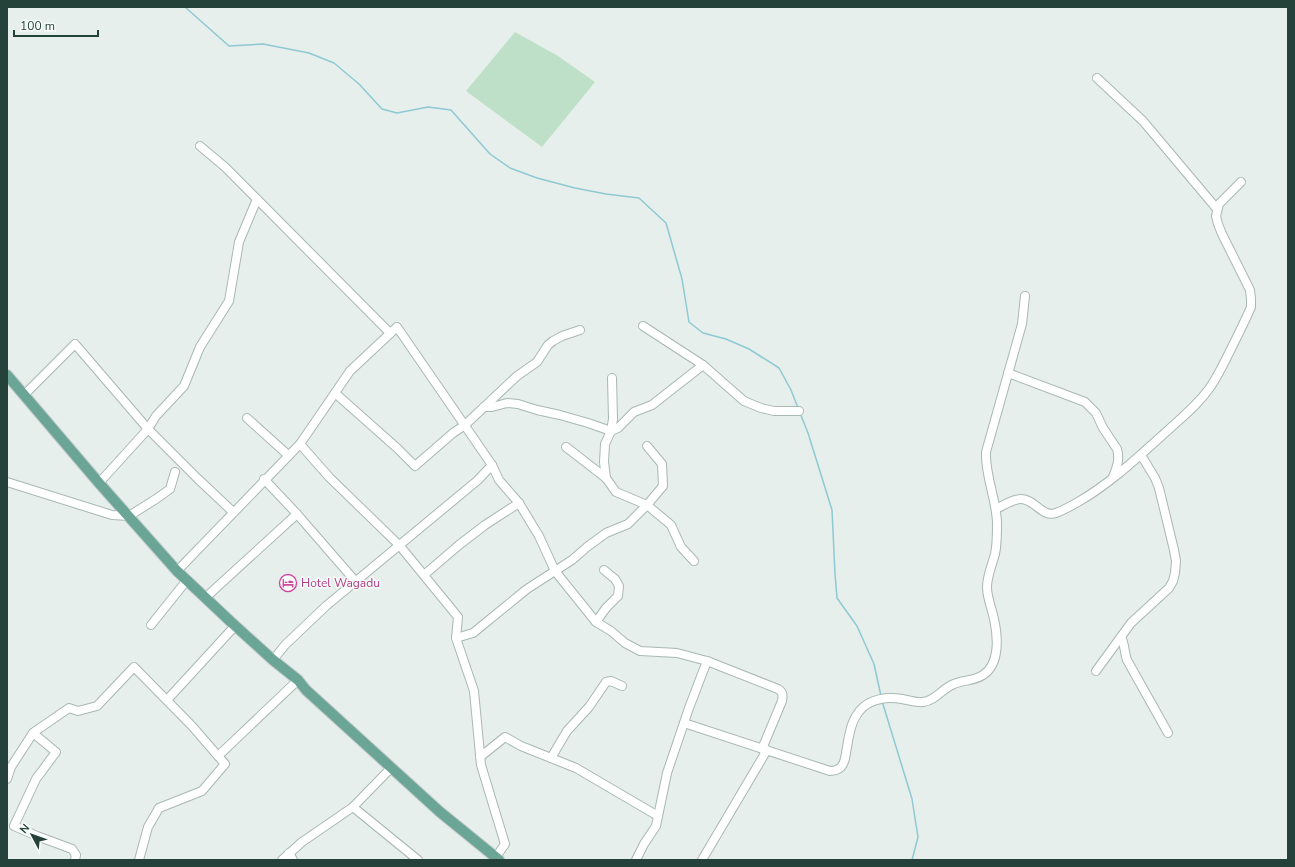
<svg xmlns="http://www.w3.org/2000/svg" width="1295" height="867" font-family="'Nunito Sans',sans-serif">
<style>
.green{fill:#bfe0c8}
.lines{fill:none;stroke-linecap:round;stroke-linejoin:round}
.stream{stroke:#8ec9d4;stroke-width:1.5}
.minor-casing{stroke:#a8b8b2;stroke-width:10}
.major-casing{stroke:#c2cac8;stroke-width:12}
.minor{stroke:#fff;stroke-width:8}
.major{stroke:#6aa596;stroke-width:10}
.labels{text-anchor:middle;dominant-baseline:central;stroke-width:3;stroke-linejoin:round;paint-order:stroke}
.hotel-label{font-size:12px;fill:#b23c85;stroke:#f7fbf9;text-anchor:start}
</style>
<rect width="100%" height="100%" fill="#e6efeb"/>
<path class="green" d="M515,32L558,56L595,82L542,147L466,91Z"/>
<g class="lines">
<g class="stream">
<path d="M185,7L229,46L263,44L309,53L334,63L359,84L382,109L397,113L428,107L451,110L490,154L510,168L537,178L575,188L606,194L639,198L666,223L682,279L689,322L703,333L726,339L749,349L779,368L791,390L798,408"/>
<path d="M800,413L808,433L832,510L835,574L837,598L857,626L874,664L881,696"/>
<path d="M882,701L912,799L918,837L912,860"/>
</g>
<g class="minor-casing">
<g id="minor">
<path d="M1097,78L1143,121L1217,209"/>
<path d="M200,146L225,167L390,333"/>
<path d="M643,326L703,365L744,401L761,408L774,411H799"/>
<path d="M1008,373L1085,402L1096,413L1103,428L1117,449C1120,460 1117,467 1113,477"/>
<path d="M335,393L397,448L415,466L453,433L465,425L517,376L537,362L548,345L553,341L562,336L580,330"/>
<path d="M24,395L75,344L148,429L197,478L233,512"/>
<path d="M484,407H492L507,403L518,404L537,410L560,415L588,423L611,431L618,428L634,412L652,405L703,365"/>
<path d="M247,418L288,455"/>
<path d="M300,444L329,477L400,546L458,617L456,638L474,691L481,765L505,844L494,860"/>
<path d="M566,447L606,478L616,492L647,505L671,525L681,547L694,561"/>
<path d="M606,478L604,462L605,444L611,431L613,419L612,378"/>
<path d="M264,479L297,514L356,582"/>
<path d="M7,482L112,515L129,516L156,499L170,489L175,472"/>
<path d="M99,483L148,429L156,416L184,386L200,347L229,301L239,242L257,199"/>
<path d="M996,509C1003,506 1012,499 1021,499C1035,499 1042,518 1056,513C1064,510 1071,506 1078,502C1111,483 1138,457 1166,432C1182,417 1199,404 1211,386C1219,374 1225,361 1231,349C1238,335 1245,321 1251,307V299L1250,290L1222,234L1218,224L1216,216L1219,204L1241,182"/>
<path d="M177,571L300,444L350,371L397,327L492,465L499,480L519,503L539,536L555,571L596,622L611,631L625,643L640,651L677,653L707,661L778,689C783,692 783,695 782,701L762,749"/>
<path d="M424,575L459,545L485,525L519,503"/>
<path d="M205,598L297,514"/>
<path d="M596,622L606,608L618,596L619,586L615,579L604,570"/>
<path d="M151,625L187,580"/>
<path d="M1121,637C1125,644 1124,652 1127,660L1168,733"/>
<path d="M456,638L473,633L527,589L572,560L587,547L606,533L628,524L647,505L663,486L662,464L647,446"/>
<path d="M273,660L285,645L326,606L478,480L492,465"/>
<path d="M1096,671L1131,623L1169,588L1173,581L1175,573L1176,561L1174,550L1159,488L1155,478L1141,455"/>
<path d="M167,700L235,626"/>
<path d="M684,723L830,771C834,771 838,770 841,767C845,763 845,758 846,753C849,735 851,713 869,703C879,698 891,697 902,699C908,700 916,703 923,702C937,700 941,689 954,684C963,680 974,681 983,675C1000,664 998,637 994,619C992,609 987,598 987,587C987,576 992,565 995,554C997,545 997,534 997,524C997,500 985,477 986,452L1022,324L1025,296"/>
<path d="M33,733L56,752L36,779L14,826L37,836L72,849L76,855L75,860"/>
<path d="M218,756L298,680"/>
<path d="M480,757L505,737L521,746L576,768L658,816"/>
<path d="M551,758L567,731L589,707L606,682L611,681L622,686"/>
<path d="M7,779L11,767L33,733L37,730L69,708L78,711L97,706L134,667L192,726L225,764L202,791L159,808L148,827L139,860"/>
<path d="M353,807L418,860"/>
<path d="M289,853L293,860"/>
<path d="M282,860L302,842L353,807L391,768"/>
<path d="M636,860L644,844L656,826L667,773L689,708L707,661"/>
<path d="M702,860L767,750"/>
</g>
</g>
<g class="major-casing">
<path id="major" d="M7,375L99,483L177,571L231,622L273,660L298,680L306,690L440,812L499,860"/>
</g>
<use href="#minor" class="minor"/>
<use href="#major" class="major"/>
</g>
<defs>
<g id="hotel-ring" transform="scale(0.9)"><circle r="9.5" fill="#f7fbf9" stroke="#d1479c" stroke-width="1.5"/><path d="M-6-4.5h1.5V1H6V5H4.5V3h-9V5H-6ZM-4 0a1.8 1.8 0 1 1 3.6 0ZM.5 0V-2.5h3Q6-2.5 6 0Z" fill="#d1479c"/></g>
</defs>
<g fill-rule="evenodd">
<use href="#hotel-ring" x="288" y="583"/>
</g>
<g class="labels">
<g class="hotel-label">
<text x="301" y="583">Hotel Wagadu</text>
</g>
</g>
<rect width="1295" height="867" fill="none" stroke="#24423a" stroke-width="16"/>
<g transform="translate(32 835) rotate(311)" stroke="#f7fbf9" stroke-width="3" paint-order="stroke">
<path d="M0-3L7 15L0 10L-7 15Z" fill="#24423a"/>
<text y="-6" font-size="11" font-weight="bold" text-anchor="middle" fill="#24423a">N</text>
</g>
<path d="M14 30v6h84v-6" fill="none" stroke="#24423a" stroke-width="2"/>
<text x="20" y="30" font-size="12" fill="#24423a" stroke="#f7fbf9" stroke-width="3" paint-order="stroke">100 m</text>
</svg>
